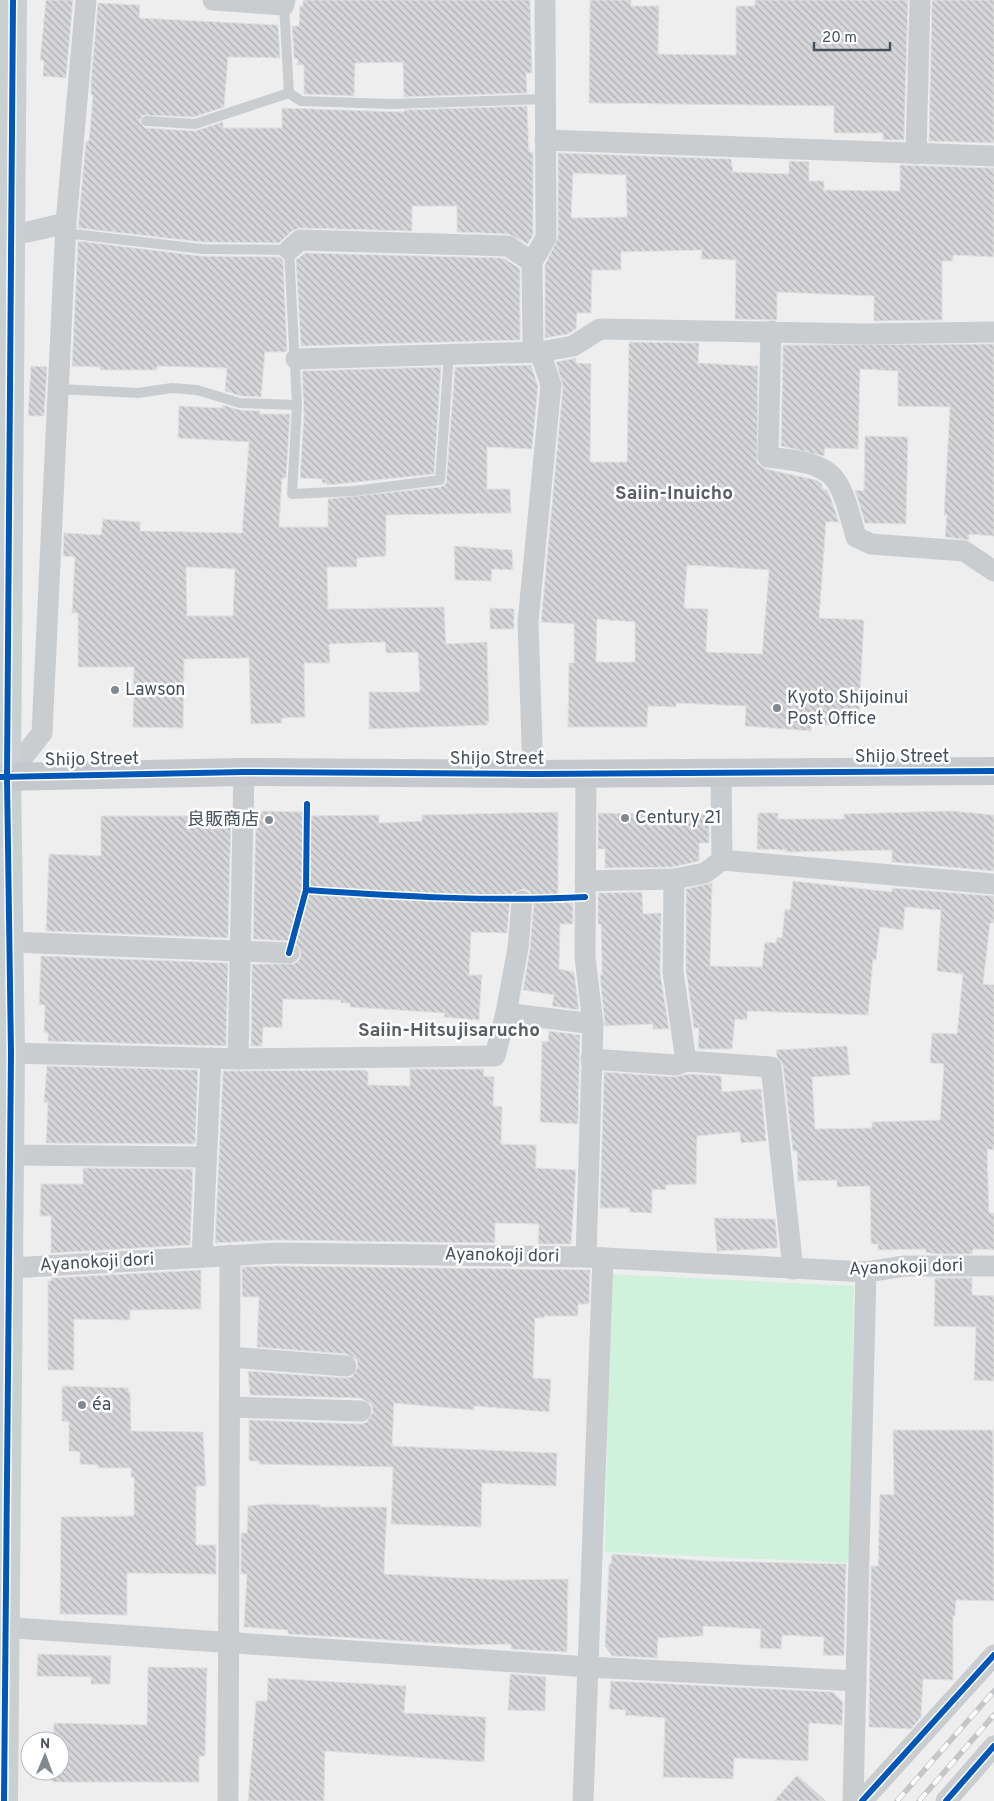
<svg xmlns="http://www.w3.org/2000/svg" width="994" height="1801" font-family="Overpass,'Noto Sans JP',sans-serif">
<style>
.green{fill:#d0f1dc}
.building{fill:url(#building-back-hatch);stroke:#e0e0e1;fill-rule:evenodd}
.lines{fill:none;stroke-linecap:round;stroke-linejoin:round}
.lane{stroke:#cacdcf;stroke-width:10}
.street{stroke:#cacdcf;stroke-width:21}
.secondary{stroke:#cacfd2;stroke-width:28}
.primary{stroke:#c5c9cd;stroke-width:28}
.rail-casing{stroke:#c4c6c9;stroke-width:5.5}
.rail{stroke:#fff;stroke-width:4;stroke-dasharray:11;stroke-linecap:butt}
.cycleway-casing{stroke:#fff;stroke-width:9}
.cycleway{stroke:#0057b8;stroke-width:6}
.poi-dot{fill:#808890;stroke:#fff;stroke-width:2}
.labels{text-anchor:middle;dominant-baseline:central;stroke-width:5;stroke-linejoin:round;paint-order:stroke}
.poi-label{font-size:18px;fill:#44515d;stroke:#fff;text-anchor:start}
.street-label{font-size:18px;fill:#44515d;stroke:#fff}
.neighbourhood-label{font-size:19px;font-weight:bold;fill:#595e63;stroke:#fff}
</style>
<defs>
<pattern id="building-back-hatch" width="6" height="6" patternUnits="userSpaceOnUse" patternTransform="scale(1.25)"><rect width="6" height="6" fill="#d6d6d9"/><path d="M-1 5l2 2M0 0l6 6M5-1l2 2" fill="none" stroke="#afb0b3"/></pattern>
</defs>
<rect width="100%" height="100%" fill="#efeeee"/>
<path class="green" d="M610,1274L854,1286L849,1563L605,1552Z"/>
<g class="building">
<path d="M46,0H73L66,78L43,76L44,61L40,60Z"/>
<path d="M303,0H530L532,73H526L527,93L404,97L403,62L355,63L354,96L304,94V65H297L298,59L294,58L292,26H299L300,6H303Z"/>
<path d="M590,0H631V6H659L658,54L736,55V6H755V0H908L904,140H883V133H834V106L589,103Z"/>
<path d="M932,0H994V143L929,141Z"/>
<path d="M98,3L140,5L139,18L278,25L280,58L228,57L224,107L194,117L143,115L139,121L145,128L195,131L223,122V128H282V108L404,112V110L527,106L529,152H533V235L528,244L509,234L457,232V206H412V231L300,228L292,231L279,243L202,242L78,228L86,141H89L93,95H91V81Z"/>
<path d="M558,153L731,159L733,172L789,174V161L809,162V181H824V190L900,191V165L994,168V257L953,255V261H942V320L874,321V296L777,292V320L735,319L736,260L701,259L702,250L621,252V270H592L591,313H577L576,329L568,334L545,338V265L558,238ZM573,173L626,175L627,217L571,218Z"/>
<path d="M78,241L201,256L279,257L283,260L287,351L285,352H265L261,397L241,396L225,391L227,368L157,366V370H100V367L72,366Z"/>
<path d="M305,253L504,258L520,269V340L301,346L296,260Z"/>
<path d="M629,342L699,343L698,363L758,366L757,463L766,469L816,480L822,484V488L828,491L838,519L839,522H826L819,618L864,620L858,727L811,724V731L745,726L746,706L676,703V707L648,706L647,727H568L569,663H574V624L541,622L563,386L556,362L576,358V363L591,364L590,462H627ZM687,565L769,570L762,654L706,652L708,609L684,608ZM597,619L635,622V662H596Z"/>
<path d="M994,344V536L969,534V540L945,537L947,515H944L950,407L898,406V371L860,369L858,449L825,448L824,456L781,446L783,345Z"/>
<path d="M531,365L538,386L532,449L487,447V489H510L511,513L386,515V556L357,558V567H327L328,609L444,607L446,644L487,642L489,722L487,721V725L369,729V692H420L418,652L386,653L385,642L329,644L330,663H304L305,717L282,718V723L251,724L249,658L184,659L183,728L133,727L134,667H78V613H72L75,557L63,556L64,533L101,535L103,519L140,522V531L242,533L249,442L178,438L179,406L223,408V405L240,410L260,411V414H290L286,478H282L279,527H328V499L441,487L446,484L455,367ZM186,567L235,569L233,616H187Z"/>
<path d="M31,366L47,367L44,416H28Z"/>
<path d="M441,367L434,474L327,485V483H322V479L300,478L304,414L302,371Z"/>
<path d="M865,436L908,437L906,524L865,523L855,490L864,491Z"/>
<path d="M454,546L512,550L513,570L492,569L491,581L455,580Z"/>
<path d="M490,608L514,609V629H490Z"/>
<path d="M256,811L304,812V816L379,815V823L422,821V815L558,812V902L573,903V924H560L559,969L574,972L579,1010L552,1006L554,995L523,990L530,949L534,902L530,891L523,889L512,893L510,899L507,933L471,932L469,975H482L479,1020L444,1017L445,1013L350,1007V1003H341V1000L283,999L282,1028L263,1027L262,1046H251L252,964H294L299,960L301,953L296,943L290,941L253,939Z"/>
<path d="M951,811L994,815V871L892,862V850L786,852V850L757,849L758,813H778V819H844V814Z"/>
<path d="M598,813L709,815V843H699V861L673,867L605,868V849H598Z"/>
<path d="M101,816H231L228,938L46,931L49,854L101,856Z"/>
<path d="M793,881L892,892V888L994,896V923H990L983,984L994,985V1150L987,1149L989,1213H994V1250L973,1249L972,1254H936L926,1252V1249L878,1250V1244H871L870,1186L837,1187V1180L798,1181L797,1151H793L783,1066L777,1056L776,1050L847,1046L850,1075L812,1077L815,1129L872,1128V1122L940,1120L944,1064L930,1063L932,1033L957,1034L963,974L937,971L941,910L905,907L903,930L880,927L876,960L873,959L868,1015L747,1011V1020L735,1019L732,1049H698L699,1028H694L686,971V889L712,883L710,966L762,967L765,942L776,943L777,937L782,938L785,909L790,910Z"/>
<path d="M642,892L643,914L661,913L660,972L669,1029H653V1024L605,1026L600,975H602V967L601,924H598V893Z"/>
<path d="M41,956L228,963L226,1046L48,1041V1033L44,1032L45,1005H39Z"/>
<path d="M549,1031L580,1035L578,1124L540,1122L542,1041L548,1042Z"/>
<path d="M47,1066L198,1070L195,1144L46,1143L48,1103L44,1102Z"/>
<path d="M410,1069H484L483,1076L494,1077L493,1106L502,1107L501,1144L536,1145V1168L576,1170L571,1244H538L539,1224L495,1223V1243L277,1240L215,1243L223,1071L364,1070L368,1072V1085L410,1086Z"/>
<path d="M604,1072L675,1077L688,1074L721,1076L722,1092L761,1089L766,1141L741,1143L740,1132L697,1136L696,1184L666,1185V1190L652,1189V1213L629,1212L630,1208H600Z"/>
<path d="M83,1168L193,1169L190,1245L51,1253V1216H40L41,1184H83Z"/>
<path d="M714,1218L775,1219L778,1248L717,1251Z"/>
<path d="M277,1266L590,1270L589,1304H578V1316H544V1318H535L533,1378L551,1379L549,1412L474,1406V1410L394,1403L392,1446L557,1453L556,1486L482,1483L481,1527L391,1524L393,1467L259,1464V1461H249V1420L361,1424L367,1422L373,1412L372,1405L361,1398L250,1395L248,1371L345,1378L352,1377L358,1367L357,1360L347,1354L257,1347L259,1297H242V1267Z"/>
<path d="M201,1270V1309L130,1310V1320L74,1319V1370H48V1281H51V1278Z"/>
<path d="M935,1278H972V1295L994,1296V1381L974,1380L976,1327L934,1326Z"/>
<path d="M62,1386L128,1388V1392H130L131,1431L203,1432L206,1486H196V1545H216V1574L127,1573V1615L60,1614L61,1517L134,1516V1477H131V1468H98V1465L80,1464V1452L69,1451V1422L62,1421Z"/>
<path d="M893,1430H993L994,1601L956,1600L955,1616H953V1680L923,1679L921,1717L911,1729L869,1727L871,1566H878L880,1494L894,1495Z"/>
<path d="M264,1504L320,1505V1507H387L384,1574L503,1580L568,1579L567,1652L511,1649V1644L470,1645L356,1638L288,1634V1630L244,1627L247,1574H241V1533H247L248,1506Z"/>
<path d="M612,1554L707,1561L846,1564L844,1656L823,1655L824,1637L782,1635L781,1649L760,1648L761,1629L703,1626V1636L658,1638L657,1658L612,1656L605,1646L609,1564H611Z"/>
<path d="M38,1654L111,1656L110,1684H91V1677L37,1676Z"/>
<path d="M148,1667L207,1668L205,1756H199V1782H52V1771H60V1741H53L54,1723L147,1725Z"/>
<path d="M510,1674L546,1677L545,1711L508,1710Z"/>
<path d="M268,1678L406,1686L404,1713L486,1717L484,1762L325,1751L324,1801H248L256,1701H267Z"/>
<path d="M611,1681L833,1692L843,1702L842,1725L809,1723L808,1761L734,1758L733,1779L663,1777L665,1718L625,1715L626,1710L609,1709Z"/>
<path d="M797,1775L826,1801H774Z"/>
</g>
<g class="lines">
<g class="lane">
<path d="M289,93L301,101L390,104L545,99"/>
<path d="M146,121L195,124L289,93L284,5"/>
<path d="M65,233L202,249L289,250L297,405L292,494L354,491L440,480L449,354"/>
<path d="M59,389L138,393L172,388L197,390L240,403L297,405"/>
</g>
<g class="street">
<path d="M213,0L284,5L285,0"/>
<path d="M545,140L994,156"/>
<path d="M916,154L920,0"/>
<path d="M0,233L28,232L66,223"/>
<path d="M289,250L300,240L508,246L532,262"/>
<path d="M771,331L768,457C837,465 838,471 856,537L871,544L964,551L994,571"/>
<path d="M296,359L540,352L573,346L600,329L865,334L994,332"/>
<path d="M586,773L585,957L593,1024L586,1257"/>
<path d="M533,774L528,622L551,385L540,352L533,345L532,262L546,238L545,0"/>
<path d="M7,777L42,733L66,223L86,0"/>
<path d="M722,860L994,884"/>
<path d="M674,879L673,972L686,1061"/>
<path d="M585,881L674,879L705,873L722,860L721,773"/>
<path d="M11,942L289,953"/>
<path d="M506,1013L518,948L522,901"/>
<path d="M11,1053L238,1059L495,1056L506,1013L593,1024"/>
<path d="M238,1059L244,772"/>
<path d="M591,1059L676,1065L686,1061L771,1067L793,1269"/>
<path d="M10,1155L205,1157"/>
<path d="M202,1257L211,1058"/>
<path d="M9,1268L277,1253L586,1257L866,1272L905,1266H994"/>
<path d="M230,1357L346,1366"/>
<path d="M230,1407L361,1411"/>
<path d="M0,1627L589,1667L856,1681"/>
<path d="M228,1801L230,1255"/>
<path d="M583,1801L603,1258"/>
<path d="M853,1801L866,1272"/>
<path d="M862,1801L994,1655"/>
<path d="M946,1801L994,1746"/>
</g>
<path class="secondary" d="M4,1801L11,1053L7,777L13,0"/>
<path class="primary" d="M0,777L244,772L533,774L994,771"/>
<g class="rail-casing">
<g id="rail">
<path d="M897,1801L994,1691"/>
<path d="M919,1801L994,1715"/>
</g>
</g>
<use href="#rail" class="rail"/>
<g class="cycleway-casing">
<g id="cycleway">
<path d="M0,777L244,772L533,774L994,771"/>
<path d="M306,890C399,896 492,902 585,897"/>
<path d="M289,953L306,890L307,804"/>
<path d="M4,1801L11,1053L7,777L13,0"/>
<path d="M862,1801L994,1655"/>
<path d="M946,1801L994,1746"/>
</g>
</g>
<use href="#cycleway" class="cycleway"/>
</g>
<g class="poi-dot">
<circle cx="115" cy="690" r="5"/>
<circle cx="777" cy="708" r="5"/>
<circle cx="625" cy="818" r="5"/>
<circle cx="269" cy="820" r="5"/>
<circle cx="82" cy="1405" r="5"/>
</g>
<g class="labels">
<g class="poi-label">
<text x="125" y="690">Lawson</text>
<text x="787" y="698">Kyoto Shijoinui<tspan x="787" dy="21">Post Office</tspan></text>
<text x="635" y="818">Century 21</text>
<text x="259" y="820" text-anchor="end">良販商店</text>
<text x="92" y="1405">éa</text>
</g>
<g class="street-label">
<text x="902" y="757">Shijo Street</text>
<text x="497" y="759">Shijo Street</text>
<text transform="translate(92 760) rotate(-1)">Shijo Street</text>
<text transform="translate(502 1256) rotate(1)">Ayanokoji dori</text>
<text transform="translate(97 1263) rotate(-3)">Ayanokoji dori</text>
<text transform="translate(906 1268) rotate(-2)">Ayanokoji dori</text>
</g>
<g class="neighbourhood-label">
<text x="674" y="494">Saiin-Inuicho</text>
<text x="449" y="1031">Saiin-Hitsujisarucho</text>
</g>
</g>
<g transform="translate(45 1756) rotate(1)"><circle r="24" fill="#ffffff" stroke="#b4b9be"/>
<path d="M0-4L9 19L0 12L-9 19Z" fill="#808890"/>
<text y="-8" font-size="14" font-weight="bold" text-anchor="middle" fill="#44515d">N</text>
</g>
<path d="M814 42v8h76v-8" fill="none" stroke="#44515d" stroke-width="2.5"/>
<text x="822" y="42" font-size="15" fill="#44515d" stroke="#ffffff" stroke-width="4" paint-order="stroke">20 m</text>
</svg>
